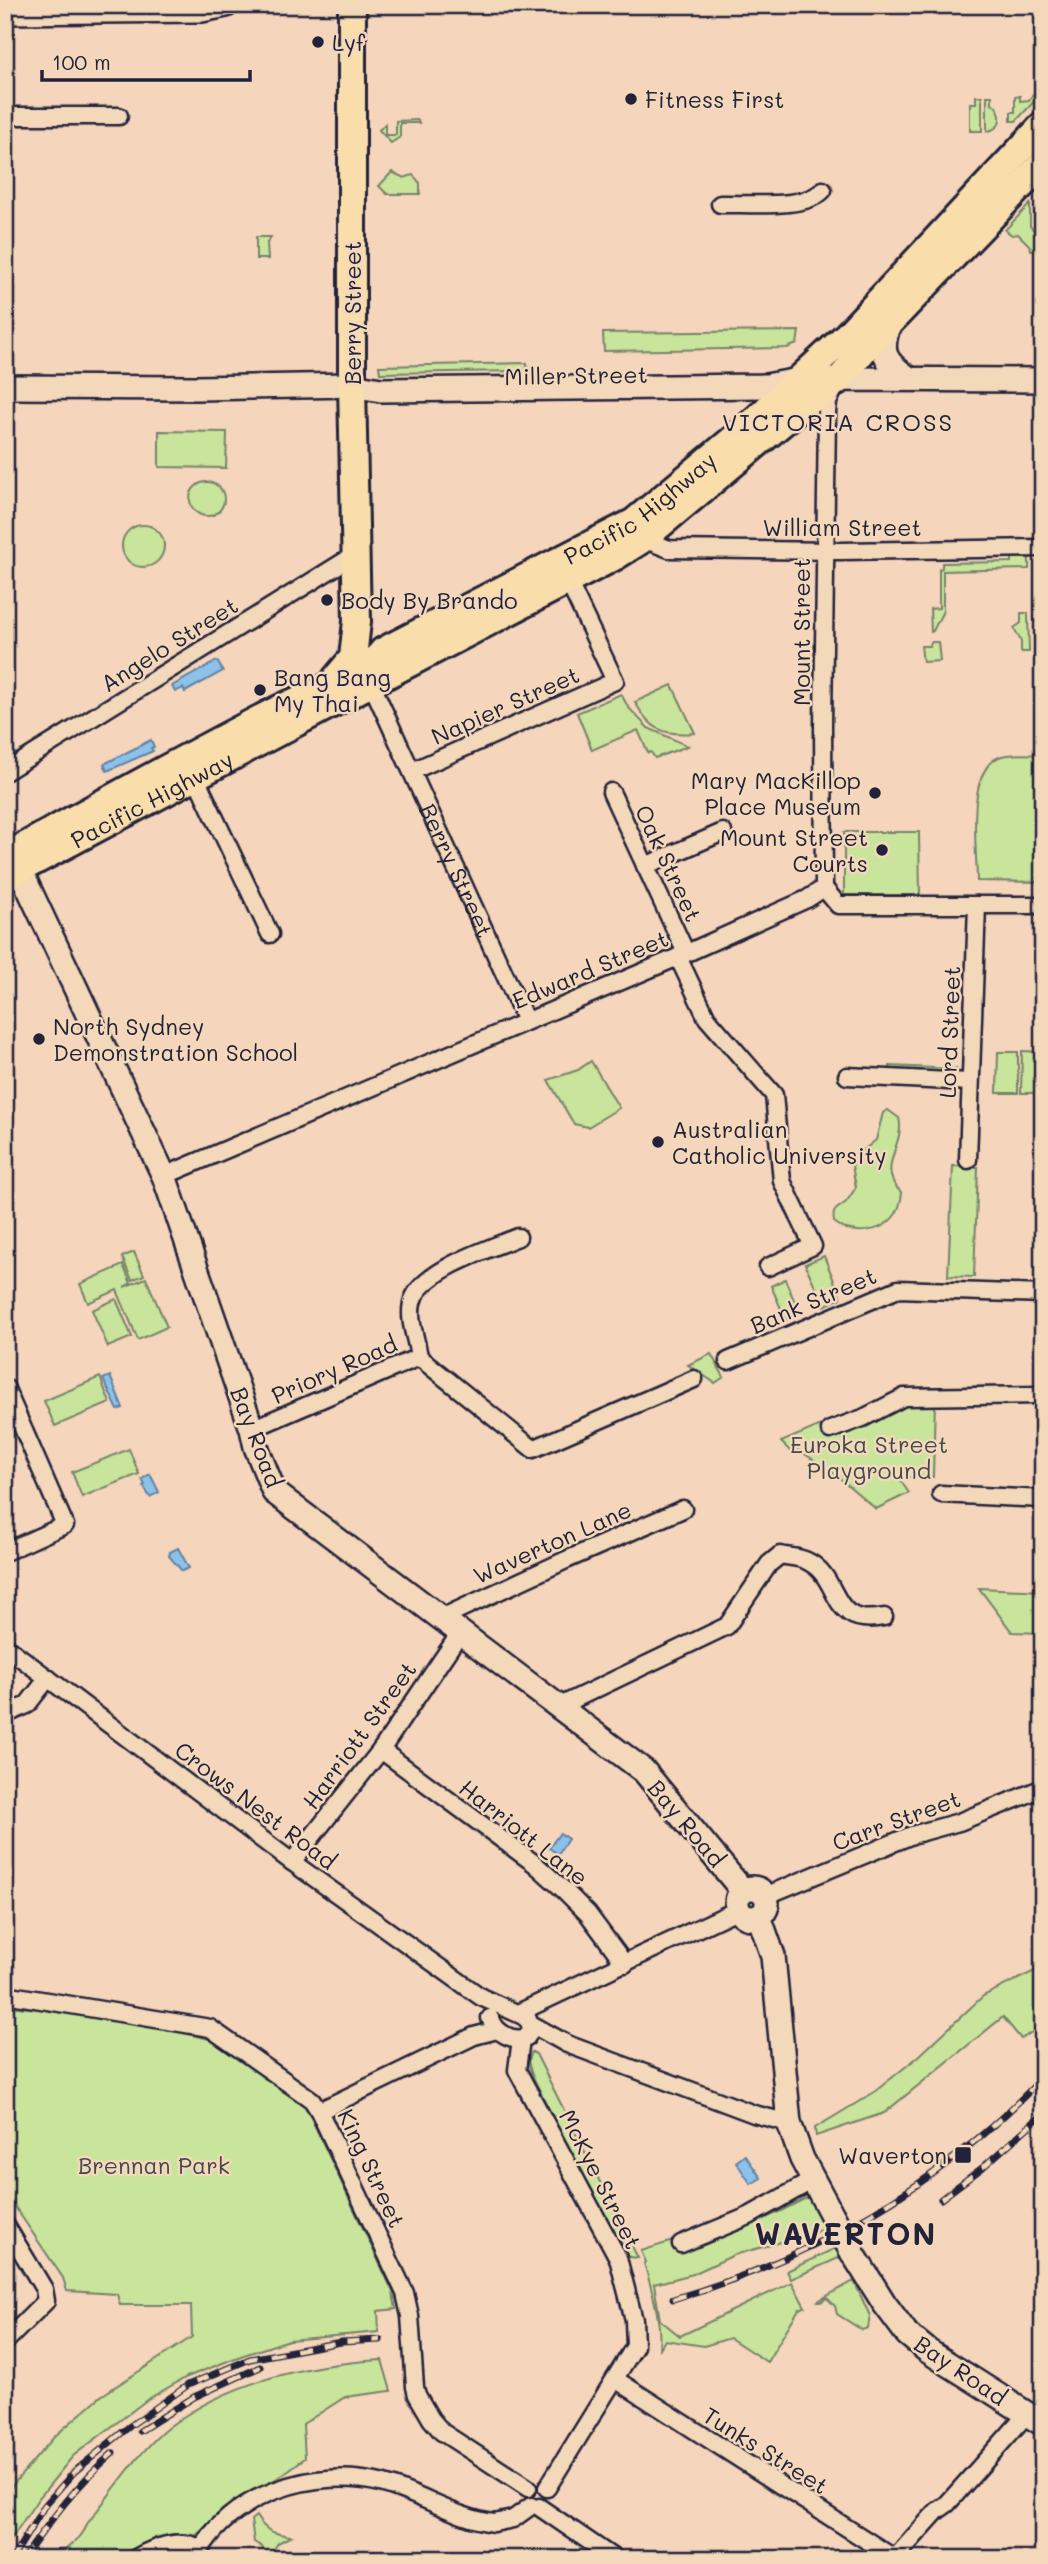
<svg xmlns="http://www.w3.org/2000/svg" width="1048" height="2564" font-family="Mali,sans-serif">
<style>
.green{fill:#c9e49b;stroke:#76836b;stroke-width:2}
.water{fill:#8cc2ea;stroke:#6282a4;stroke-width:2}
.lines{fill:none;stroke-linecap:round;stroke-linejoin:round}
.street-casing{stroke:#22223b;stroke-width:21}
.secondary-casing{stroke:#22223b;stroke-width:28}
.primary-casing{stroke:#22223b;stroke-width:32}
.street{stroke:#f4d8ba;stroke-width:16}
.secondary{stroke:#f4d8ba;stroke-width:23}
.primary{stroke:#f9deab;stroke-width:26}
.rail-casing{stroke:#22223b;stroke-width:7}
.rail{stroke:#f4d8ba;stroke-width:4.5;stroke-dasharray:13;stroke-linecap:butt}
.secondary-bridge-casing{stroke:#22223b;stroke-width:28;stroke-linecap:butt}
.secondary-bridge{stroke:#f4d8ba;stroke-width:23}
.poi-dot{fill:#22223b;stroke:#f4d8ba;stroke-width:2.5}
.labels{text-anchor:middle;dominant-baseline:central;stroke-width:5;stroke-linejoin:round;paint-order:stroke}
.poi-label{font-size:23px;fill:#22223b;stroke:#f4d8ba;text-anchor:start}
.street-label{font-size:23px;fill:#22223b;stroke:#f4d8ba}
.park-label{font-size:23px;fill:#43494e;stroke:#f4d8ba}
.neighbourhood-label{font-size:24px;letter-spacing:2px;fill:#22223b;stroke:#f4d8ba}
.district-label{font-size:30px;font-weight:bold;letter-spacing:2px;fill:#22223b;stroke:#f4d8ba}
</style>
<rect width="100%" height="100%" fill="#f5d5bb"/>
<filter id="ink" filterUnits="userSpaceOnUse"><feTurbulence type="fractalNoise" baseFrequency=".0143" numOctaves="2"/><feDisplacementMap in="SourceGraphic" scale="14" xChannelSelector="R" yChannelSelector="G"/><feConvolveMatrix kernelMatrix="1 2 1 2 8 2 1 2 1" color-interpolation-filters="sRGB"/></filter>
<g filter="url(#ink)">
<g class="green">
<path d="M1033,94H1041L1016,121H1011V112H1015V97L1020,96V101L1029,100Z"/>
<path d="M976,96H982V131H970V103H976Z"/>
<path d="M987,96H992V103C1004,112 1003,129 987,131Z"/>
<path d="M418,120L419,123H400V137L391,143L379,130L385,124V135H396V121Z"/>
<path d="M392,172L404,178L413,175L420,183V194H387L379,186Z"/>
<path d="M1030,204V226L1043,240V249L1031,250L1030,246L1018,234L1012,235L1005,230Z"/>
<path d="M256,237H271L267,243L268,259H256Z"/>
<path d="M799,331L797,344L787,348L604,351L603,333Z"/>
<path d="M527,363V371L380,373L379,366Z"/>
<path d="M159,431L227,432L226,468L159,467Z"/>
<circle cx="207" cy="499" r="17"/>
<circle cx="143" cy="546" r="21"/>
<path d="M1012,558H1029V569L943,571V611L933,631L931,632L930,609L939,608V569L942,568V563L1012,562Z"/>
<path d="M1021,613H1028L1029,652H1021V641L1014,628L1021,623Z"/>
<path d="M931,642H938L940,661L923,662L921,646H930Z"/>
<path d="M672,685L695,733C664,736 650,730 635,702Z"/>
<path d="M621,694L628,707L648,728L688,746L655,758L651,752L648,753L638,730L592,750L577,713Z"/>
<path d="M1043,755V882L977,881C977,850 965,771 999,757C1011,752 1030,755 1043,755Z"/>
<path d="M844,832H919L920,895H844Z"/>
<path d="M1022,1051L1042,1052V1093H1021Z"/>
<path d="M998,1052H1018V1093H997Z"/>
<path d="M591,1061L619,1108L588,1127L574,1124L548,1080L578,1070Z"/>
<path d="M890,1066L956,1069L955,1075L890,1073Z"/>
<path d="M888,1110L899,1118C906,1145 874,1168 902,1193C901,1201 900,1208 895,1215C881,1234 851,1236 834,1222C832,1209 836,1210 845,1203C849,1199 853,1192 856,1187L852,1166L859,1154L876,1140L883,1113Z"/>
<path d="M953,1166L978,1167L974,1277L948,1276Z"/>
<path d="M134,1252L144,1275L132,1280L122,1257Z"/>
<path d="M824,1256L841,1298L824,1306L805,1264Z"/>
<path d="M123,1265L131,1283L124,1287L146,1278L167,1327L138,1340L117,1290L88,1303L80,1284Z"/>
<path d="M785,1279L800,1314L786,1320L771,1286Z"/>
<path d="M116,1299L132,1337L108,1347L92,1310Z"/>
<path d="M711,1354L724,1377L715,1383L688,1365Z"/>
<path d="M100,1377L110,1403L55,1426L44,1401Z"/>
<path d="M922,1400H935L933,1477H898L909,1493L876,1509L835,1474L797,1449L790,1451L781,1442L826,1423L831,1435Z"/>
<path d="M129,1449L139,1474L82,1497L72,1472Z"/>
<path d="M979,1588L1043,1591V1633L1012,1632Z"/>
<path d="M1043,1967V2025L1021,2039L1003,2017L884,2113L816,2136L815,2128L873,2093L919,2056L983,1996Z"/>
<path d="M5,2006L108,2015L209,2039L304,2103L393,2292L396,2309L378,2311L379,2332L289,2340L238,2357L187,2377L148,2399L73,2456L38,2499L5,2548V2497L15,2482L55,2436L101,2396L192,2337L191,2305H120L117,2294L67,2291L63,2278L5,2192Z"/>
<path d="M532,2052L536,2054L638,2258L622,2256L532,2075L528,2062Z"/>
<path d="M808,2197L841,2257L791,2279L787,2271L836,2248L824,2227L814,2233L734,2255L693,2274L654,2284L660,2320L680,2336L792,2282L805,2307L799,2309L767,2362L730,2338L704,2346L665,2340L659,2350C662,2321 652,2291 644,2263L646,2262L641,2251L676,2240L680,2252C725,2238 767,2219 808,2197Z"/>
<path d="M854,2281L870,2316L868,2328L862,2330L837,2314L835,2306L827,2298L821,2302L818,2301Z"/>
<path d="M382,2360L391,2391L345,2397L303,2424L305,2458L276,2479L238,2500L195,2536L173,2534L155,2538L118,2559H58C66,2545 83,2540 87,2524C111,2494 140,2449 170,2426C231,2381 308,2364 382,2360Z"/>
<path d="M256,2516C266,2533 276,2534 291,2536L278,2543L269,2557L262,2547L254,2542L251,2520Z"/>
</g>
<g class="water">
<path d="M217,661L223,671L185,692L183,688L175,692L172,686Z"/>
<path d="M151,740L154,747L151,748L153,751L107,771L104,764Z"/>
<path d="M110,1376L123,1408L118,1410L103,1379Z"/>
<path d="M150,1474L159,1492L150,1497L143,1486L145,1485L142,1479Z"/>
<path d="M178,1548L189,1568L182,1571L169,1556L170,1552Z"/>
<path d="M560,1833L568,1839L558,1854L549,1848Z"/>
<path d="M745,2155L761,2178L751,2184L736,2162Z"/>
</g>
<g class="lines">
<g class="street-casing">
<g id="street">
<path d="M5,116H119"/>
<path d="M720,204C746,203 806,210 823,190"/>
<path d="M643,539L669,549L840,551L1043,548"/>
<path id="s1" d="M371,683L526,1021"/>
<path d="M412,771L615,681L568,581"/>
<path d="M5,772L356,554"/>
<path d="M195,776L270,934"/>
<path d="M611,792L686,953"/>
<path d="M645,866L723,832"/>
<path d="M824,888L823,727L827,413L828,402L836,385"/>
<path d="M824,888L838,905H1043"/>
<path d="M678,957L707,1018L774,1095L782,1181L813,1246L768,1267"/>
<path d="M847,1076L970,1082"/>
<path d="M968,1160L977,905"/>
<path d="M164,1176L678,957L807,899L824,888"/>
<path d="M419,1357L533,1449L694,1379"/>
<path d="M728,1361L898,1289L1043,1294"/>
<path d="M5,1387L65,1525L5,1552"/>
<path d="M252,1429L419,1357C417,1340 408,1321 412,1303C419,1271 489,1249 518,1237"/>
<path d="M830,1430L863,1418L904,1397L1043,1395"/>
<path d="M941,1494L1043,1499"/>
<path d="M441,1618L566,1560L683,1509"/>
<path d="M5,1646L292,1862L481,1997L523,2016L529,2021L531,2029L527,2037C512,2042 496,2033 490,2018"/>
<path d="M560,1706L727,1626L769,1564L780,1555C788,1557 800,1557 807,1561C843,1578 827,1628 884,1617"/>
<path d="M5,1715L27,1705L48,1678"/>
<path d="M381,1750L535,1864L565,1891L588,1914L625,1964"/>
<path d="M292,1862L381,1750L460,1633"/>
<path d="M765,1896L912,1835L959,1822L1043,1788"/>
<path d="M5,1994L210,2028L312,2100L319,2111L405,2293L410,2316L415,2387L417,2395L431,2419L442,2432L528,2488"/>
<path d="M518,2013L739,1909"/>
<path d="M531,2024L567,2044L754,2114L789,2123"/>
<path d="M521,2039L517,2070L618,2258L634,2320L635,2346L547,2488"/>
<path d="M319,2111L474,2036L497,2030"/>
<path d="M5,2224L44,2289L46,2301L5,2342"/>
<path d="M681,2244L749,2216L813,2180"/>
<path d="M615,2379L894,2558"/>
<path d="M539,2507L615,2559"/>
<path d="M134,2559C154,2547 178,2537 200,2548"/>
<path d="M195,2559C228,2493 316,2466 384,2484C420,2494 458,2519 494,2523L513,2519L531,2506"/>
<path d="M894,2559L937,2511L947,2504L1027,2414"/>
</g>
</g>
<g class="secondary-casing">
<g id="secondary">
<path d="M5,12L202,10L226,5"/>
<path d="M890,321C879,352 883,361 910,379"/>
<path d="M5,387L197,388L352,385L381,390L766,386L799,380L840,379L1043,380"/>
<path d="M13,855L164,1176L252,1429L256,1447L274,1492L644,1771L743,1891"/>
<circle cx="752" cy="1903" r="15"/>
<path d="M759,1916L773,1956L789,2123L802,2159L832,2215"/>
<path d="M852,2252L884,2303L907,2334L928,2351L1043,2424"/>
</g>
</g>
<g class="primary-casing">
<g id="primary">
<path d="M336,678L353,658L357,621L352,385V5"/>
<path id="s2" d="M5,857C95,807 185,757 277,710C305,696 365,675 383,651L634,522L750,425L848,334L1043,125"/>
<path id="s3" d="M5,877L371,683L616,556L643,539L800,408L840,379L867,346L1043,163"/>
</g>
</g>
<use href="#street" class="street"/>
<use href="#secondary" class="secondary"/>
<use href="#primary" class="primary"/>
<g class="rail-casing">
<g id="rail">
<path d="M941,2199L982,2168L1043,2114"/>
<path d="M673,2299C814,2258 942,2184 1043,2077"/>
<path d="M140,2431L194,2397L260,2367"/>
<path d="M12,2559L45,2505L74,2472L130,2426L188,2385L250,2359L341,2342L380,2340"/>
<path d="M23,2559C50,2521 77,2484 113,2453"/>
</g>
</g>
<use href="#rail" class="rail"/>
<g class="secondary-bridge-casing">
<path id="secondary-bridge" d="M832,2215L852,2252"/>
</g>
<use href="#secondary-bridge" class="secondary-bridge"/>
</g>
</g>
<g class="poi-dot">
<circle cx="318" cy="42" r="7"/>
<circle cx="631" cy="99" r="7"/>
<circle cx="327" cy="600" r="7"/>
<circle cx="260" cy="690" r="7"/>
<circle cx="875" cy="793" r="7"/>
<circle cx="882" cy="850" r="7"/>
<circle cx="39" cy="1039" r="7"/>
<circle cx="658" cy="1142" r="7"/>
<rect x="954" y="2146" width="18" height="18" rx="3.5"/>
</g>
<g class="labels">
<g class="poi-label">
<text x="332" y="42">Lyf</text>
<text x="645" y="99">Fitness First</text>
<text x="341" y="600">Body By Brando</text>
<text x="274" y="677">Bang Bang<tspan x="274" dy="26">My Thai</tspan></text>
<text x="861" y="780" text-anchor="end">Mary MacKillop<tspan x="861" dy="26">Place Museum</tspan></text>
<text x="868" y="837" text-anchor="end">Mount Street<tspan x="868" dy="26">Courts</tspan></text>
<text x="53" y="1026">North Sydney<tspan x="53" dy="26">Demonstration School</tspan></text>
<text x="672" y="1129">Australian<tspan x="672" dy="26">Catholic University</tspan></text>
<text x="947" y="2155" text-anchor="end">Waverton</text>
</g>
<g class="street-label">
<text transform="translate(352 313) rotate(-90)">Berry Street</text>
<text transform="translate(576 375) rotate(-1)">Miller Street</text>
<text stroke="none"><textPath href="#s2" startOffset="726">Pacific Highway</textPath></text>
<text x="842" y="527">William Street</text>
<text transform="translate(801 632) rotate(-90)">Mount Street</text>
<text transform="translate(169 644) rotate(-32)">Angelo Street</text>
<text transform="translate(505 705) rotate(-24)">Napier Street</text>
<text stroke="none"><textPath href="#s3" startOffset="166">Pacific Highway</textPath></text>
<text transform="translate(669 863) rotate(65)">Oak Street</text>
<text stroke="none"><textPath href="#s1" startOffset="206">Berry Street</textPath></text>
<text transform="translate(590 969) rotate(-23)">Edward Street</text>
<text transform="translate(949 1032) rotate(-88)">Lord Street</text>
<text transform="translate(813 1300) rotate(-23)">Bank Street</text>
<text transform="translate(334 1369) rotate(-24)">Priory Road</text>
<text transform="translate(257 1437) rotate(69)">Bay Road</text>
<text transform="translate(552 1542) rotate(-24)">Waverton Lane</text>
<text transform="translate(359 1735) rotate(-54)">Harriott Street</text>
<text transform="translate(256 1805) rotate(37)">Crows Nest Road</text>
<text transform="translate(896 1820) rotate(-20)">Carr Street</text>
<text transform="translate(687 1823) rotate(50)">Bay Road</text>
<text transform="translate(524 1832) rotate(38)">Harriott Lane</text>
<text transform="translate(372 2168) rotate(65)">King Street</text>
<text transform="translate(601 2179) rotate(63)">McKye Street</text>
<text transform="translate(961 2370) rotate(34)">Bay Road</text>
<text transform="translate(766 2450) rotate(32)">Tunks Street</text>
</g>
<g class="park-label">
<text x="869" y="1444">Euroka Street<tspan x="869" dy="26">Playground</tspan></text>
<text x="154" y="2165">Brennan Park</text>
</g>
<g class="neighbourhood-label">
<text x="838" y="421">VICTORIA CROSS</text>
</g>
<g class="district-label">
<text x="846" y="2233">WAVERTON</text>
</g>
</g>
<rect width="1048" height="2564" fill="none" stroke="#f4d8ba" stroke-width="28"/>
<rect x="14" y="14" width="1020" height="2536" fill="none" stroke="#22223b" stroke-width="2.5" filter="url(#ink)"/>
<path d="M42 70v10h208v-10" fill="none" stroke="#22223b" stroke-width="3.5"/>
<text x="52" y="70" font-size="21" fill="#22223b" stroke="#f4d8ba" stroke-width="5" paint-order="stroke">100 m</text>
</svg>
